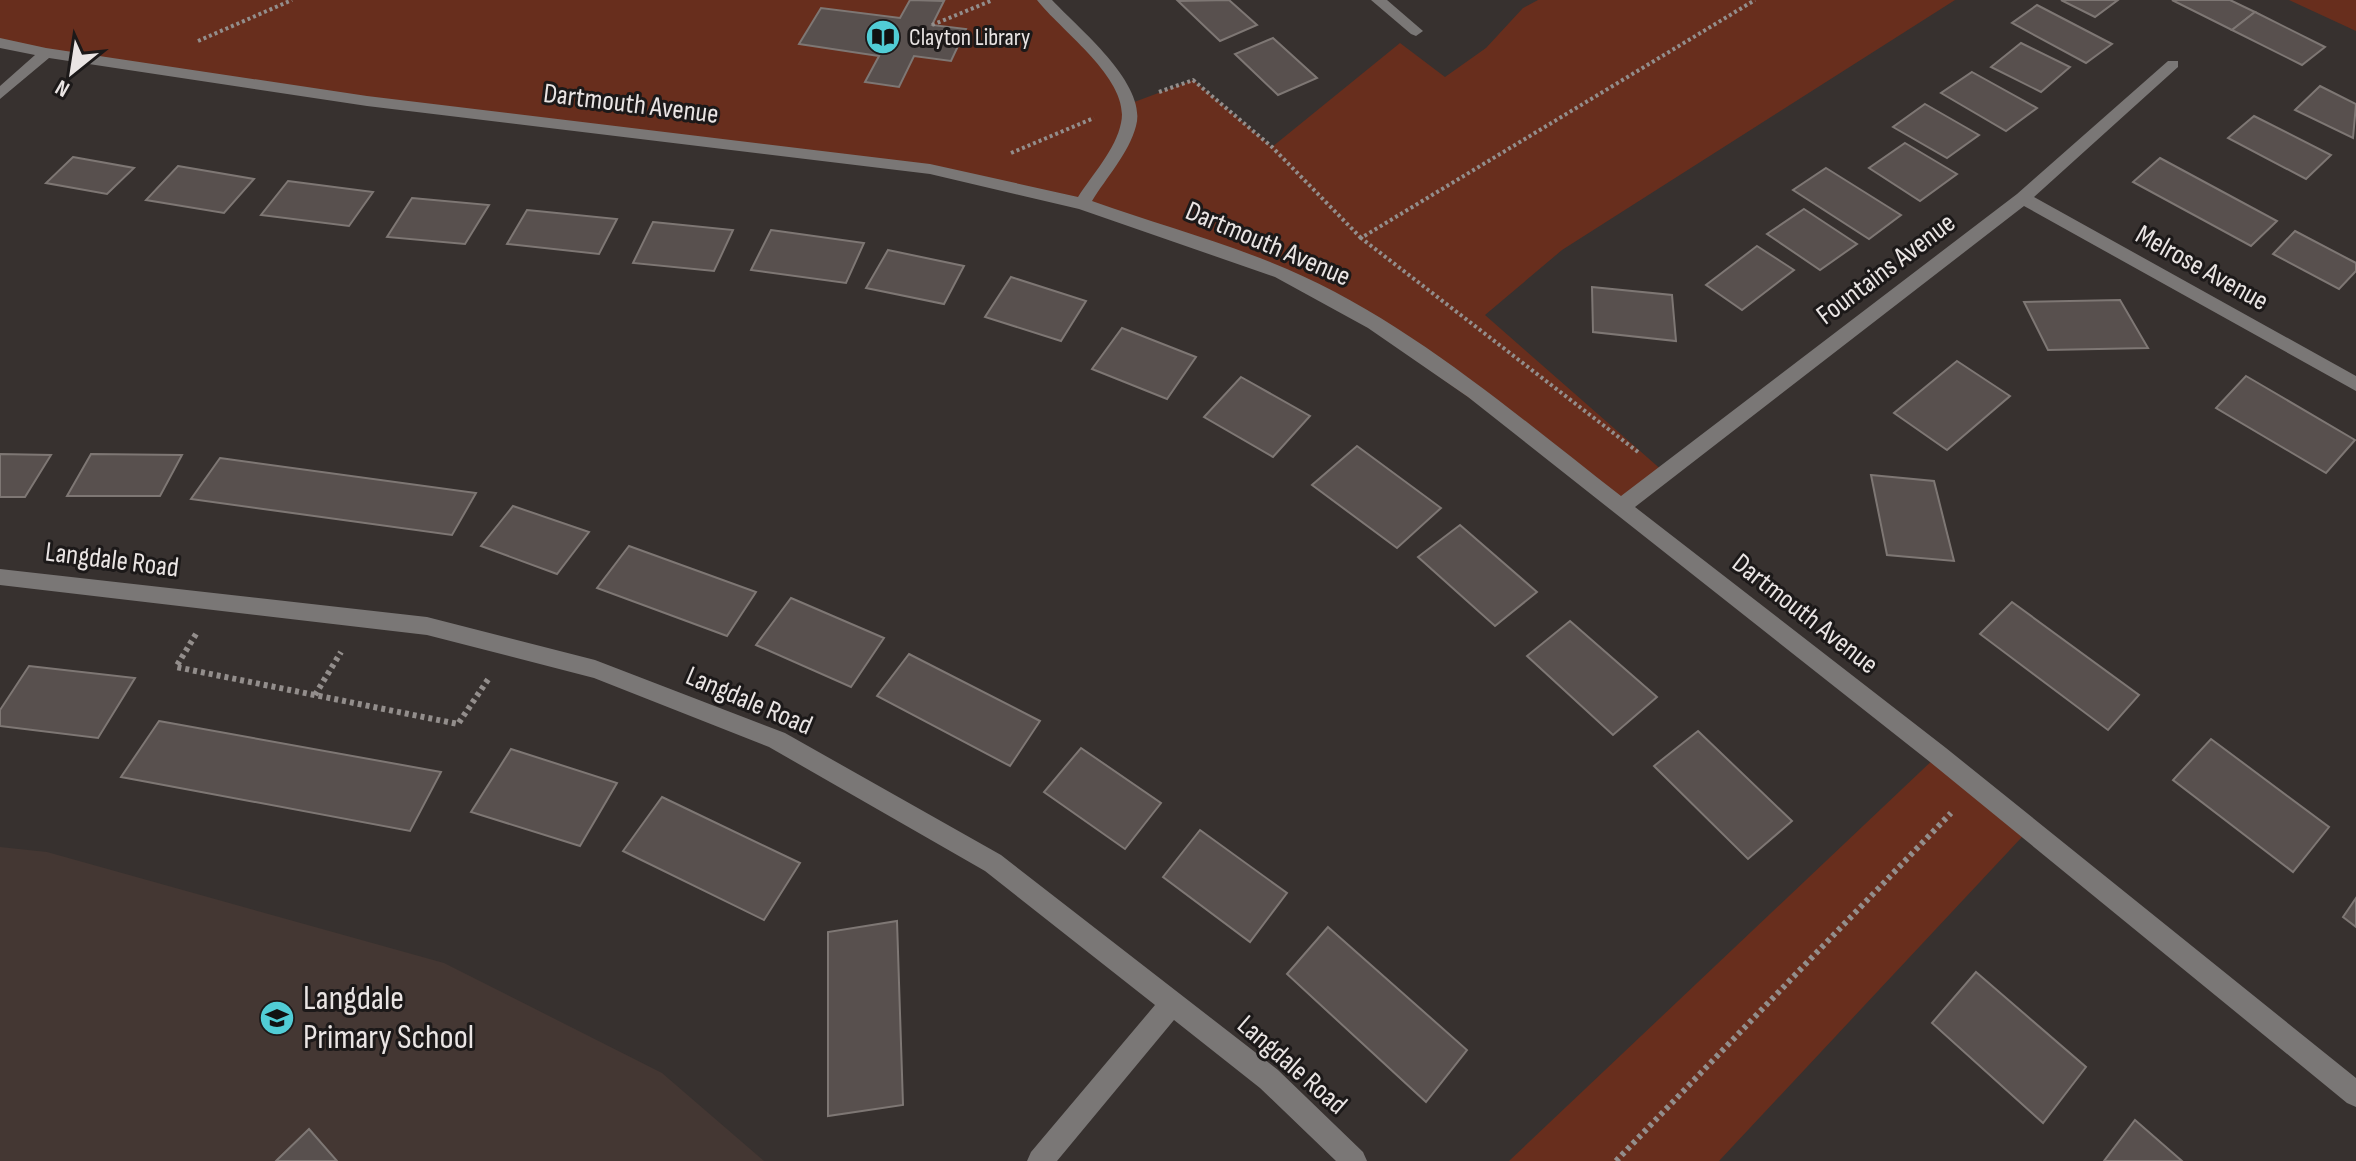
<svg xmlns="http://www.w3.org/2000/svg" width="2356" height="1161" font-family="'Sofia Sans Condensed',sans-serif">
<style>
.built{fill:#443733}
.green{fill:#682e1d}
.building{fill:#58504e;stroke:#7e7774;stroke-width:2}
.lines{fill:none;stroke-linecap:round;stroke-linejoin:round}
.path-far1{stroke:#938e8c;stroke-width:4;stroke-dasharray:3 3;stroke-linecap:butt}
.path{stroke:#938e8c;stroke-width:6;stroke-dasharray:4 4;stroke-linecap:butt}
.minor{fill:#7a7776;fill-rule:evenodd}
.labels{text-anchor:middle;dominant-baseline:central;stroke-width:6;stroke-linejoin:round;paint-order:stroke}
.far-poi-label{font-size:24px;fill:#eae5e4;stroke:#1c1919;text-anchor:start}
.street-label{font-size:28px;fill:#eae5e4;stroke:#1c1919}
.near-poi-label{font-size:34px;fill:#eae5e4;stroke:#1c1919;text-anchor:start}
</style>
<rect width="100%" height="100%" fill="#37312f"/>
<path class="built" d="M0,847L47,852L444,963L662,1073L764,1161H0Z"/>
<g class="green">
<path d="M0,0H1043L1112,71L1129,104L1193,80L1272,147L1400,43L1445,77L1486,48L1523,8L1538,0H1955L1562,250L1485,315L1664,472L1623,506L1319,292L1163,230L960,174L367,101L0,43Z"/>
<path d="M2289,0H2356V31Z"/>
<path d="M1938,755L2022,837L1719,1161H1509Z"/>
</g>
<g class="building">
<path d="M910,0L944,1L932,25L966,29L951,61L914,56L899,87L865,82L879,56L799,44L821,8L900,18Z"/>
<path d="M1229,0L1257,25L1220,41L1178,1Z"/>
<path d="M2061,0H2118L2095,17Z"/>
<path d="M2172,0H2230L2255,12L2232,30Z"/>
<path d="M2037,5L2112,44L2086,63L2012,23Z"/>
<path d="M2255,12L2325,47L2302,65L2232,30Z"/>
<path d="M1273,38L1317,78L1278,95L1235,54Z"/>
<path d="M2021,43L2070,67L2041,92L1991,67Z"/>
<path d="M1972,72L2037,108L2006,131L1941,93Z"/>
<path d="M2320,86L2356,104L2353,138L2295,110Z"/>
<path d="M1925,104L1979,135L1947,158L1893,127Z"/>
<path d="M2254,116L2331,155L2306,179L2228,138Z"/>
<path d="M1905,143L1957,174L1920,201L1869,168Z"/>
<path d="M73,157L134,168L107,194L46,183Z"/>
<path d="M2160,158L2277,221L2251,246L2133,182Z"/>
<path d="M178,166L254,179L224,213L146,200Z"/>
<path d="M1826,168L1901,215L1869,239L1793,190Z"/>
<path d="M288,181L373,192L349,226L261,215Z"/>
<path d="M412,198L489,205L465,244L387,237Z"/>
<path d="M1804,209L1857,244L1820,270L1767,234Z"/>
<path d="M527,210L617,219L599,254L507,244Z"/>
<path d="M653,222L733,230L714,271L633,263Z"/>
<path d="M771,230L864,243L846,283L751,270Z"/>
<path d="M2295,231L2356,263V271L2339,289L2273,254Z"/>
<path d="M1757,246L1794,270L1742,310L1706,285Z"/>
<path d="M888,250L964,266L944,304L866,288Z"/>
<path d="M1011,277L1086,301L1061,341L985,317Z"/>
<path d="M1592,287L1672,295L1676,341L1593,332Z"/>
<path d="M2120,300L2148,348L2048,350L2024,302Z"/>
<path d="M1122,328L1196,357L1167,399L1092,369Z"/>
<path d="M1957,361L2010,396L1947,450L1894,413Z"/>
<path d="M2246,376L2355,440L2326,473L2216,408Z"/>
<path d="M1241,377L1310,416L1273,457L1204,417Z"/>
<path d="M1357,446L1441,508L1397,548L1312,485Z"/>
<path d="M0,454L51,455L25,497H0Z"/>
<path d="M91,454L182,455L160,496H67Z"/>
<path d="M220,458L476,493L452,535L191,499Z"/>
<path d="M1871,475L1934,481L1954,561L1887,555Z"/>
<path d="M513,506L589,532L557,574L481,546Z"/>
<path d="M1460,525L1537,592L1495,626L1418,557Z"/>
<path d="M629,546L756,592L727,636L597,588Z"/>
<path d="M791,598L884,638L851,687L756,645Z"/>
<path d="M2012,602L2139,695L2108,730L1980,634Z"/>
<path d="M1570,621L1657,697L1613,735L1527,656Z"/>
<path d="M909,654L1040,721L1010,766L877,696Z"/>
<path d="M29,666L135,678L98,738L0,726V710Z"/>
<path d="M159,721L441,772L410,831L121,777Z"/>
<path d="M1698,731L1792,821L1748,859L1654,766Z"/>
<path d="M2211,739L2329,827L2293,872L2173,780Z"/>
<path d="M1081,748L1161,803L1125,849L1044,792Z"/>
<path d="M511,749L617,783L580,846L471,812Z"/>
<path d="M662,797L800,863L764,920L623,851Z"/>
<path d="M1200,830L1287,893L1250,942L1163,877Z"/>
<path d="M2356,898V927L2343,917Z"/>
<path d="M897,921L903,1105L828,1116V932Z"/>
<path d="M1328,927L1467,1050L1426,1102L1287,974Z"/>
<path d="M1976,972L2086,1067L2043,1123L1932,1023Z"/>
<path d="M2135,1120L2182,1161H2104Z"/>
<path d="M309,1129L337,1161H276L278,1159Z"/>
</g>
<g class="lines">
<g class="path-far1">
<path d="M932,25L993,0"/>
<path d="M198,41L292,0"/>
<path d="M1159,92L1193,80L1272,147L1361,238"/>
<path d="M1011,153L1094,118"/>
<path d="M1638,452L1361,238L1755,0"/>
</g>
<g class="path">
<path d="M196,634L176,667L458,724L489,678"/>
<path d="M315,695L341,652"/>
<path d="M1616,1161L1951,813"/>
</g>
<g class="minor">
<path d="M1037,0H1052C1078,28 1148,84 1136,126C1129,153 1106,178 1092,201C1156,224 1224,242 1287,269C1410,322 1516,415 1621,496L2017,194L2168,61H2178V67L2034,197L2356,376V391L2024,206L1635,507L1946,748L2356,1078V1107L2347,1103L1930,762L1468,397L1368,328L1275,277L1079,209L930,174L367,106L49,58L0,99V86L35,55L0,48V38L46,48L367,96L930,164L1078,197C1092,175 1116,149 1121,123C1131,80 1061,31 1037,0Z"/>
<path d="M1371,0H1387L1423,31L1416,36L1411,34Z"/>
<path d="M0,569L427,617L595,660L785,733L1001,855L1278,1070L1363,1152L1367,1161H1336L1260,1088L1174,1020L1057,1161H1027L1031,1152L1155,1005L985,871L769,747L594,678L427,635L0,585Z"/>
</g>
</g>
<defs>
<g id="library-disc" transform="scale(1.8)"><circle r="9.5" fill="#51ccd5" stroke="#1c1919"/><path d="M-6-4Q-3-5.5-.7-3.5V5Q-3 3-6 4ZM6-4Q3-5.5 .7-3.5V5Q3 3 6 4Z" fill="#111"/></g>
<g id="school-disc" transform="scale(1.8)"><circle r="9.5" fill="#51ccd5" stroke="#1c1919"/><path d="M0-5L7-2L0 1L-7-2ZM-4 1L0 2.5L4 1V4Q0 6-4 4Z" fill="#111"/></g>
</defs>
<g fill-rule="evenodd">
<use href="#library-disc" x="883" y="37"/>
<use href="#school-disc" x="277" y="1018"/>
</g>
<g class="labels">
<g class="far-poi-label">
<text x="909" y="37">Clayton Library</text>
</g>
<g class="street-label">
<text transform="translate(631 104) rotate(7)">Dartmouth Avenue</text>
<text transform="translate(1268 244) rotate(23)">Dartmouth Avenue</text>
<text transform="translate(2202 268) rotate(29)">Melrose Avenue</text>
<text transform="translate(1886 269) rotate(-37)">Fountains Avenue</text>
<text transform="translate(112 560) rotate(7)">Langdale Road</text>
<text transform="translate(1805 614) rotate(38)">Dartmouth Avenue</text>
<text transform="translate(749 701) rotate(23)">Langdale Road</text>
<text transform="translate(1292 1065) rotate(41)">Langdale Road</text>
</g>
<g class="near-poi-label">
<text x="303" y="998">Langdale<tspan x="303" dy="39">Primary School</tspan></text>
</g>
</g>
<g transform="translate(72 72) rotate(210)" stroke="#1c1919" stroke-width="6" paint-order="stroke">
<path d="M0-6L14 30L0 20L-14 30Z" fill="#eae5e4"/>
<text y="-12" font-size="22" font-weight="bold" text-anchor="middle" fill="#eae5e4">N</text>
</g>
</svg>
